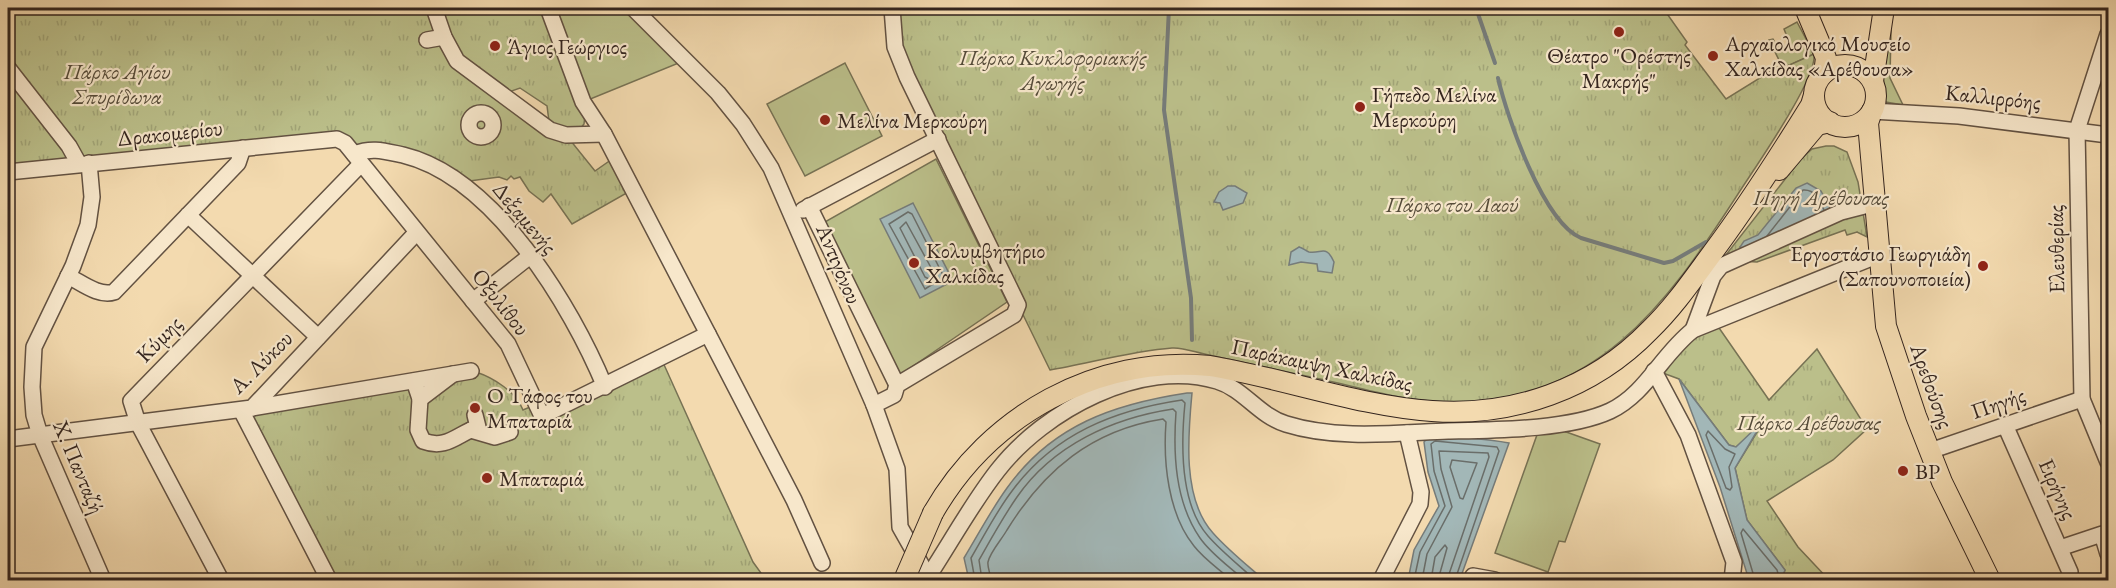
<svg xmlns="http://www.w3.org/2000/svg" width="2116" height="588" font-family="'EB Garamond',serif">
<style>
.green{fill:#bbbf8a;stroke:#777254;stroke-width:1.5}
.park{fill:url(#park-tufts);stroke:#777254;stroke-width:1.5;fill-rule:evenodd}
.water{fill:#a2b7b7;stroke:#767c7a;stroke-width:1.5}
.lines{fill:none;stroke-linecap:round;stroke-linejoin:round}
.shore{stroke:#6a6e6a;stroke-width:1.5}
.stream{stroke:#767c7a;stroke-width:4}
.minor-casing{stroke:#635242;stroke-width:18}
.major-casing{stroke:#33241e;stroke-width:22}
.minor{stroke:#f7e7cb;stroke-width:15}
.major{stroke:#f3daaf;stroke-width:20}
.major-bridge-casing{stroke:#33241e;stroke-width:22;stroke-linecap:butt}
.major-bridge{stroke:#f3daaf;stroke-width:20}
.poi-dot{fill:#8f2418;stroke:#f7e7cb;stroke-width:2}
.labels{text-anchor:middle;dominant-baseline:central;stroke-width:4.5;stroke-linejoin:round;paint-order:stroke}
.poi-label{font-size:22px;fill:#33241e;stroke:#f7e7cb;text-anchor:start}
.park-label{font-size:22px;font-style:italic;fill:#554b39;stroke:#f7e7cb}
.street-label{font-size:22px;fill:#33241e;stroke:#f7e7cb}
</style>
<defs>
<pattern id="park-tufts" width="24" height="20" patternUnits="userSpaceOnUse" patternTransform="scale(1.5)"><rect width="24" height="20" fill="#bbbf8a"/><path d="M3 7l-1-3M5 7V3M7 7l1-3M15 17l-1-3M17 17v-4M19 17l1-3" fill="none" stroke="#a1a477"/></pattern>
</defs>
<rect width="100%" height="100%" fill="#f3daaf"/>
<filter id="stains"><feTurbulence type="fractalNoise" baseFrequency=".00333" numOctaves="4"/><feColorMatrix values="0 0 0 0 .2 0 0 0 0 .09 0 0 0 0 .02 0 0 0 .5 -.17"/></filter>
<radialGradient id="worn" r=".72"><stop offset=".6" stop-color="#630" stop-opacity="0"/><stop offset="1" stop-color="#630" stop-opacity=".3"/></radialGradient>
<g class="green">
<path d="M548,8H633L686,60L583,102Z"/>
<path d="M1797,22L1814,54L1783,68L1769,40L1773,39L1779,49L1790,44L1784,29Z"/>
<path d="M1891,31L1890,78L1903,105L1880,101C1880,81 1875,45 1891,31Z"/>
<path d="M845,63L882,136L805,176L767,104Z"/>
<path d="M936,159L1007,302L894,379L823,223Z"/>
<path d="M1555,428L1600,444L1565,542L1559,541L1548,572L1495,553L1538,432Z"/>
</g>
<g class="park">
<path d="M8,8H548L585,115L584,124L578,132L566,135L595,171L615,157L632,190L572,224L551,194L543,202L529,191L520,177L514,179L511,176L507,180L499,177L462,182L345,143L8,172ZM520,88L547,106L550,129L503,94Z"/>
<path d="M892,8H1663L1687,42L1685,45L1726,99L1779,66L1783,68L1814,54C1818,78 1754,169 1738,194C1665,307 1596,404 1446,402C1398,401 1352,385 1306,376C1274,369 1241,362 1209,355C1197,353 1183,347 1172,348C1132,351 1090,363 1050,370L907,77Z"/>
<path d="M1826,146H1834L1847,152L1858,182L1867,237L1857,232L1847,235L1845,230L1757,262L1722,260L1800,160L1812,149Z"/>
<path d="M1717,325L1769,400L1817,349L1867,429L1833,460L1767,501L1798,547L1829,580H1789L1783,575L1785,570L1747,520L1735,468L1762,424L1736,447L1729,445L1679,379L1660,372L1691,339Z"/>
<path d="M661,358L753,562L766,580H329L241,410L476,372C494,378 516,392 523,410L537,404L542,416Z"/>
</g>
<g class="water">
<path d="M1807,183L1821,191L1831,210L1747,249L1740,247L1744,241L1758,235L1796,188Z"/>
<path d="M1228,186H1235L1247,193L1243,203L1223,210L1220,203L1214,202L1219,192Z"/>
<path d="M913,203L953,281L920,298L880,219Z"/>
<path d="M1299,247C1303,248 1306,251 1309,252C1322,254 1326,244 1334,262L1332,273L1318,271L1317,264L1301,262L1289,265L1291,252Z"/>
<path d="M1679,379L1729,445L1736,447L1763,421L1735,468L1747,520L1785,570L1783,575L1789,580H1749L1720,487Z"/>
<path d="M1187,393H1192C1188,435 1182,499 1213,533C1228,550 1247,565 1264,580H969L964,558C978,535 991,510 1007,488C1052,425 1114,404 1187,393Z"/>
<path d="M1431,434C1457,438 1483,438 1509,443L1460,579L1463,580H1408L1414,550L1439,506L1428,472L1424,442Z"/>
</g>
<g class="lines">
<g class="shore">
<path d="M908,212L912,214L944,277L925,289L889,224Z"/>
<path d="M906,222L934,273L929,279L925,277L900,228Z"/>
<path d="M1767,236L1803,190C1815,189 1820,200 1824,210"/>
<path d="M1708,431L1725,449L1735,454L1729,467L1732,487L1730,490L1726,488L1706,435Z"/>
<path d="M1452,460L1477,463L1463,499L1460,498L1450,467Z"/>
<path d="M975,580L971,558C984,536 996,512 1012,491C1054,434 1114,410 1182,400L1185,403C1181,443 1179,503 1208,536C1222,552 1240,566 1255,580"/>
<path d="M982,580L979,560C991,539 1003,517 1017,497C1053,445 1113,418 1173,409L1176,412C1173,454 1175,502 1200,538C1211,554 1230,567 1244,580"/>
<path d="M991,580C991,575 987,567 988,562C990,552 1002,539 1007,530C1044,470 1092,430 1163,419L1166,422C1163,462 1168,514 1194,546C1204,559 1219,569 1231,580"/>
<path d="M1414,580L1420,552L1445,506L1434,471L1431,444L1435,441L1497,447L1499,451L1455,580"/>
<path d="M1422,580L1427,554L1452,507L1441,469L1439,451L1488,453L1489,457L1447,580"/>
<path d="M1431,580L1435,557L1445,545L1447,548L1438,580"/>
<path d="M1755,580L1741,533L1743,529L1777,570L1780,580"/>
</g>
<g class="stream">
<path d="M1169,8L1164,110L1191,298L1192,340"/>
<path d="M1476,8L1495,63"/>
<path d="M1498,78C1507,117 1543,222 1581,238L1664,263L1673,261L1706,242"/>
</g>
<g class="minor-casing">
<g id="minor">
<path d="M434,8L444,37L457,61L550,130L566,135L604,134"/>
<path d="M548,8L583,102L604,134L708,334L794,500L822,563"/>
<path d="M633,8L718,93L743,124L771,168L874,405L897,469L900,527L930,580"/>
<path d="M2108,34L2077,130L2082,399L2108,462"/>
<path d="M427,40L444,37"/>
<path d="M8,68L69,146L79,164"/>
<path d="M1872,111L1959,116L2108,135"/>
<circle cx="481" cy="125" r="12"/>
<path d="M354,154C372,147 384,151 403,155C494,177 571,305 605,387"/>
<path d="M89,163L92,197L88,225L73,266L34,347L32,387L34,415L40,435L103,580"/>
<path d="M8,172L337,139L345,143L508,344L542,416L708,334"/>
<path d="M809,206L897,385"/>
<path d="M803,210L938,139"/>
<path d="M188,215L318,337"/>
<path d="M68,276C82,283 99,297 114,292L238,163L243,148"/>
<path d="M473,301L530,256"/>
<path d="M1693,330L1713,276L1721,266L1841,212L1876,203"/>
<path d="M1654,371L1688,435L1734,562L1732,580"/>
<path d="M414,381L420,399L418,430L423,441C447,450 457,434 478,427L475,415"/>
<path d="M420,399L453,374"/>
<path d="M874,405L894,395L897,385L1014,315L1018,305L907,77L895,47L892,8"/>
<path d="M252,408L471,371"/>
<path d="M241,410L329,580"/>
<path d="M2005,425L2070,572"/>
<path d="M471,430L495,437L510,432"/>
<path d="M8,439L252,408L416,233"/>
<path d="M1930,451L2082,399"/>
<path d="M2060,548L2102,534L2108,554"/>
<path d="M1473,576L1495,580"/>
<path d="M928,577C951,542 972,503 998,470C1044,411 1141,358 1217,381C1244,389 1259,416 1286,424C1337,440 1396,433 1448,431C1494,430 1569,430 1610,411C1646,394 1662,354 1693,330L1879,255"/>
<path d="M221,580L138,423L131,401L361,164"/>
<path d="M1381,580L1420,504L1421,492L1407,433"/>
</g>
</g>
<g class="major-casing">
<g id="major">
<path d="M1805,8L1826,58L1824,73"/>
<circle cx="1845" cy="96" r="31"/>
<path d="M1873,81L1884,8"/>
<path d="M1872,111L1868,123L1886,326L1916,416L1942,482L1990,580"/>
<path d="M1779,170L1817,125L1830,122"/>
<path d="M933,513C989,415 1097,355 1210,366C1283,378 1359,406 1432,411C1513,417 1593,389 1650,330C1674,307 1693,279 1713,252C1748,205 1780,155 1811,105L1814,95"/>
</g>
</g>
<use href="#minor" class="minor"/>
<use href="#major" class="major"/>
<g class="major-bridge-casing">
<path id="major-bridge" d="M904,580L933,513"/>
</g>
<use href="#major-bridge" class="major-bridge"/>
</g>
<g class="poi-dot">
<circle cx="1619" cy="32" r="6"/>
<circle cx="495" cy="46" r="6"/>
<circle cx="1713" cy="56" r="6"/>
<circle cx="1360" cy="107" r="6"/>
<circle cx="825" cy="120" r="6"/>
<circle cx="914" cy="263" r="6"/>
<circle cx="1983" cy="266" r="6"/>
<circle cx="475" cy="408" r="6"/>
<circle cx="1903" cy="471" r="6"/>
<circle cx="487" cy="478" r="6"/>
</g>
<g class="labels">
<g class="poi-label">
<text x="1725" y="43">Αρχαιολογικό Μουσείο<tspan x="1725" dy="25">Χαλκίδας «Αρέθουσα»</tspan></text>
<text x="507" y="46">Άγιος Γεώργιος</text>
<text x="1619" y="55" text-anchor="middle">Θέατρο "Ορέστης<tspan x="1619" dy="25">Μακρής"</tspan></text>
<text x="1372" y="94">Γήπεδο Μελίνα<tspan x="1372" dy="25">Μερκούρη</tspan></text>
<text x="837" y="120">Μελίνα Μερκούρη</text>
<text x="926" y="250">Κολυμβητήριο<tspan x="926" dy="25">Χαλκίδας</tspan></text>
<text x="1971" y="253" text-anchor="end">Εργοστάσιο Γεωργιάδη<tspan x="1971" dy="25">(Σαπουνοποιεία)</tspan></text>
<text x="487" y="395">Ο Τάφος του<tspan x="487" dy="25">Μπαταριά</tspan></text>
<text x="1915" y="471">BP</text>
<text x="499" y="478">Μπαταριά</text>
</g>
<g class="park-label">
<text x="1053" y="57">Πάρκο Κυκλοφοριακής<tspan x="1053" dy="25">Αγωγής</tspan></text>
<text x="117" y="71">Πάρκο Αγίου<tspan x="117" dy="25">Σπυρίδωνα</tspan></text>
<text x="1821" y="197">Πηγή Αρέθουσας</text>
<text x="1452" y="204">Πάρκο του Λαού</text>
<text x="1809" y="422">Πάρκο Αρέθουσας</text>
</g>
<g class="street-label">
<text transform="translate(1993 97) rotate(6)">Καλλιρρόης</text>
<text transform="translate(170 133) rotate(-6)">Δρακομερίου</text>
<text transform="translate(525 218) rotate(50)">Δεξαμενής</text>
<text transform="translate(2056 249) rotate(-91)">Ελευθερίας</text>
<text transform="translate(839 264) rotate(67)">Αντιγόνου</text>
<text transform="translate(501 302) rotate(52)">Οξυλίθου</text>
<text transform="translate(159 339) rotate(-46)">Κύμης</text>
<text transform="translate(261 362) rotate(-45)">Α. Λύκου</text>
<text transform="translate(1322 365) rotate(12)">Παράκαμψη Χαλκίδας</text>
<text transform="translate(1932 386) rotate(70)">Αρεθούσης</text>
<text transform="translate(1998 403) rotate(-19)">Πηγής</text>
<text transform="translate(79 467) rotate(67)">Χ. Πανταζή</text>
<text transform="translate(2058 489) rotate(66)">Ειρήνης</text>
</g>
</g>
<rect width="2116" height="588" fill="none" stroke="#f3daaf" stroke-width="30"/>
<rect x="9" y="9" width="2098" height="570" fill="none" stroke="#33241e" stroke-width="3"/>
<rect x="15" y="15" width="2086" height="558" fill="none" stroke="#33241e" stroke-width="1.5"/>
<rect width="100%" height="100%" filter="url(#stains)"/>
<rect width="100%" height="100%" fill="url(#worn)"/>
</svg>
